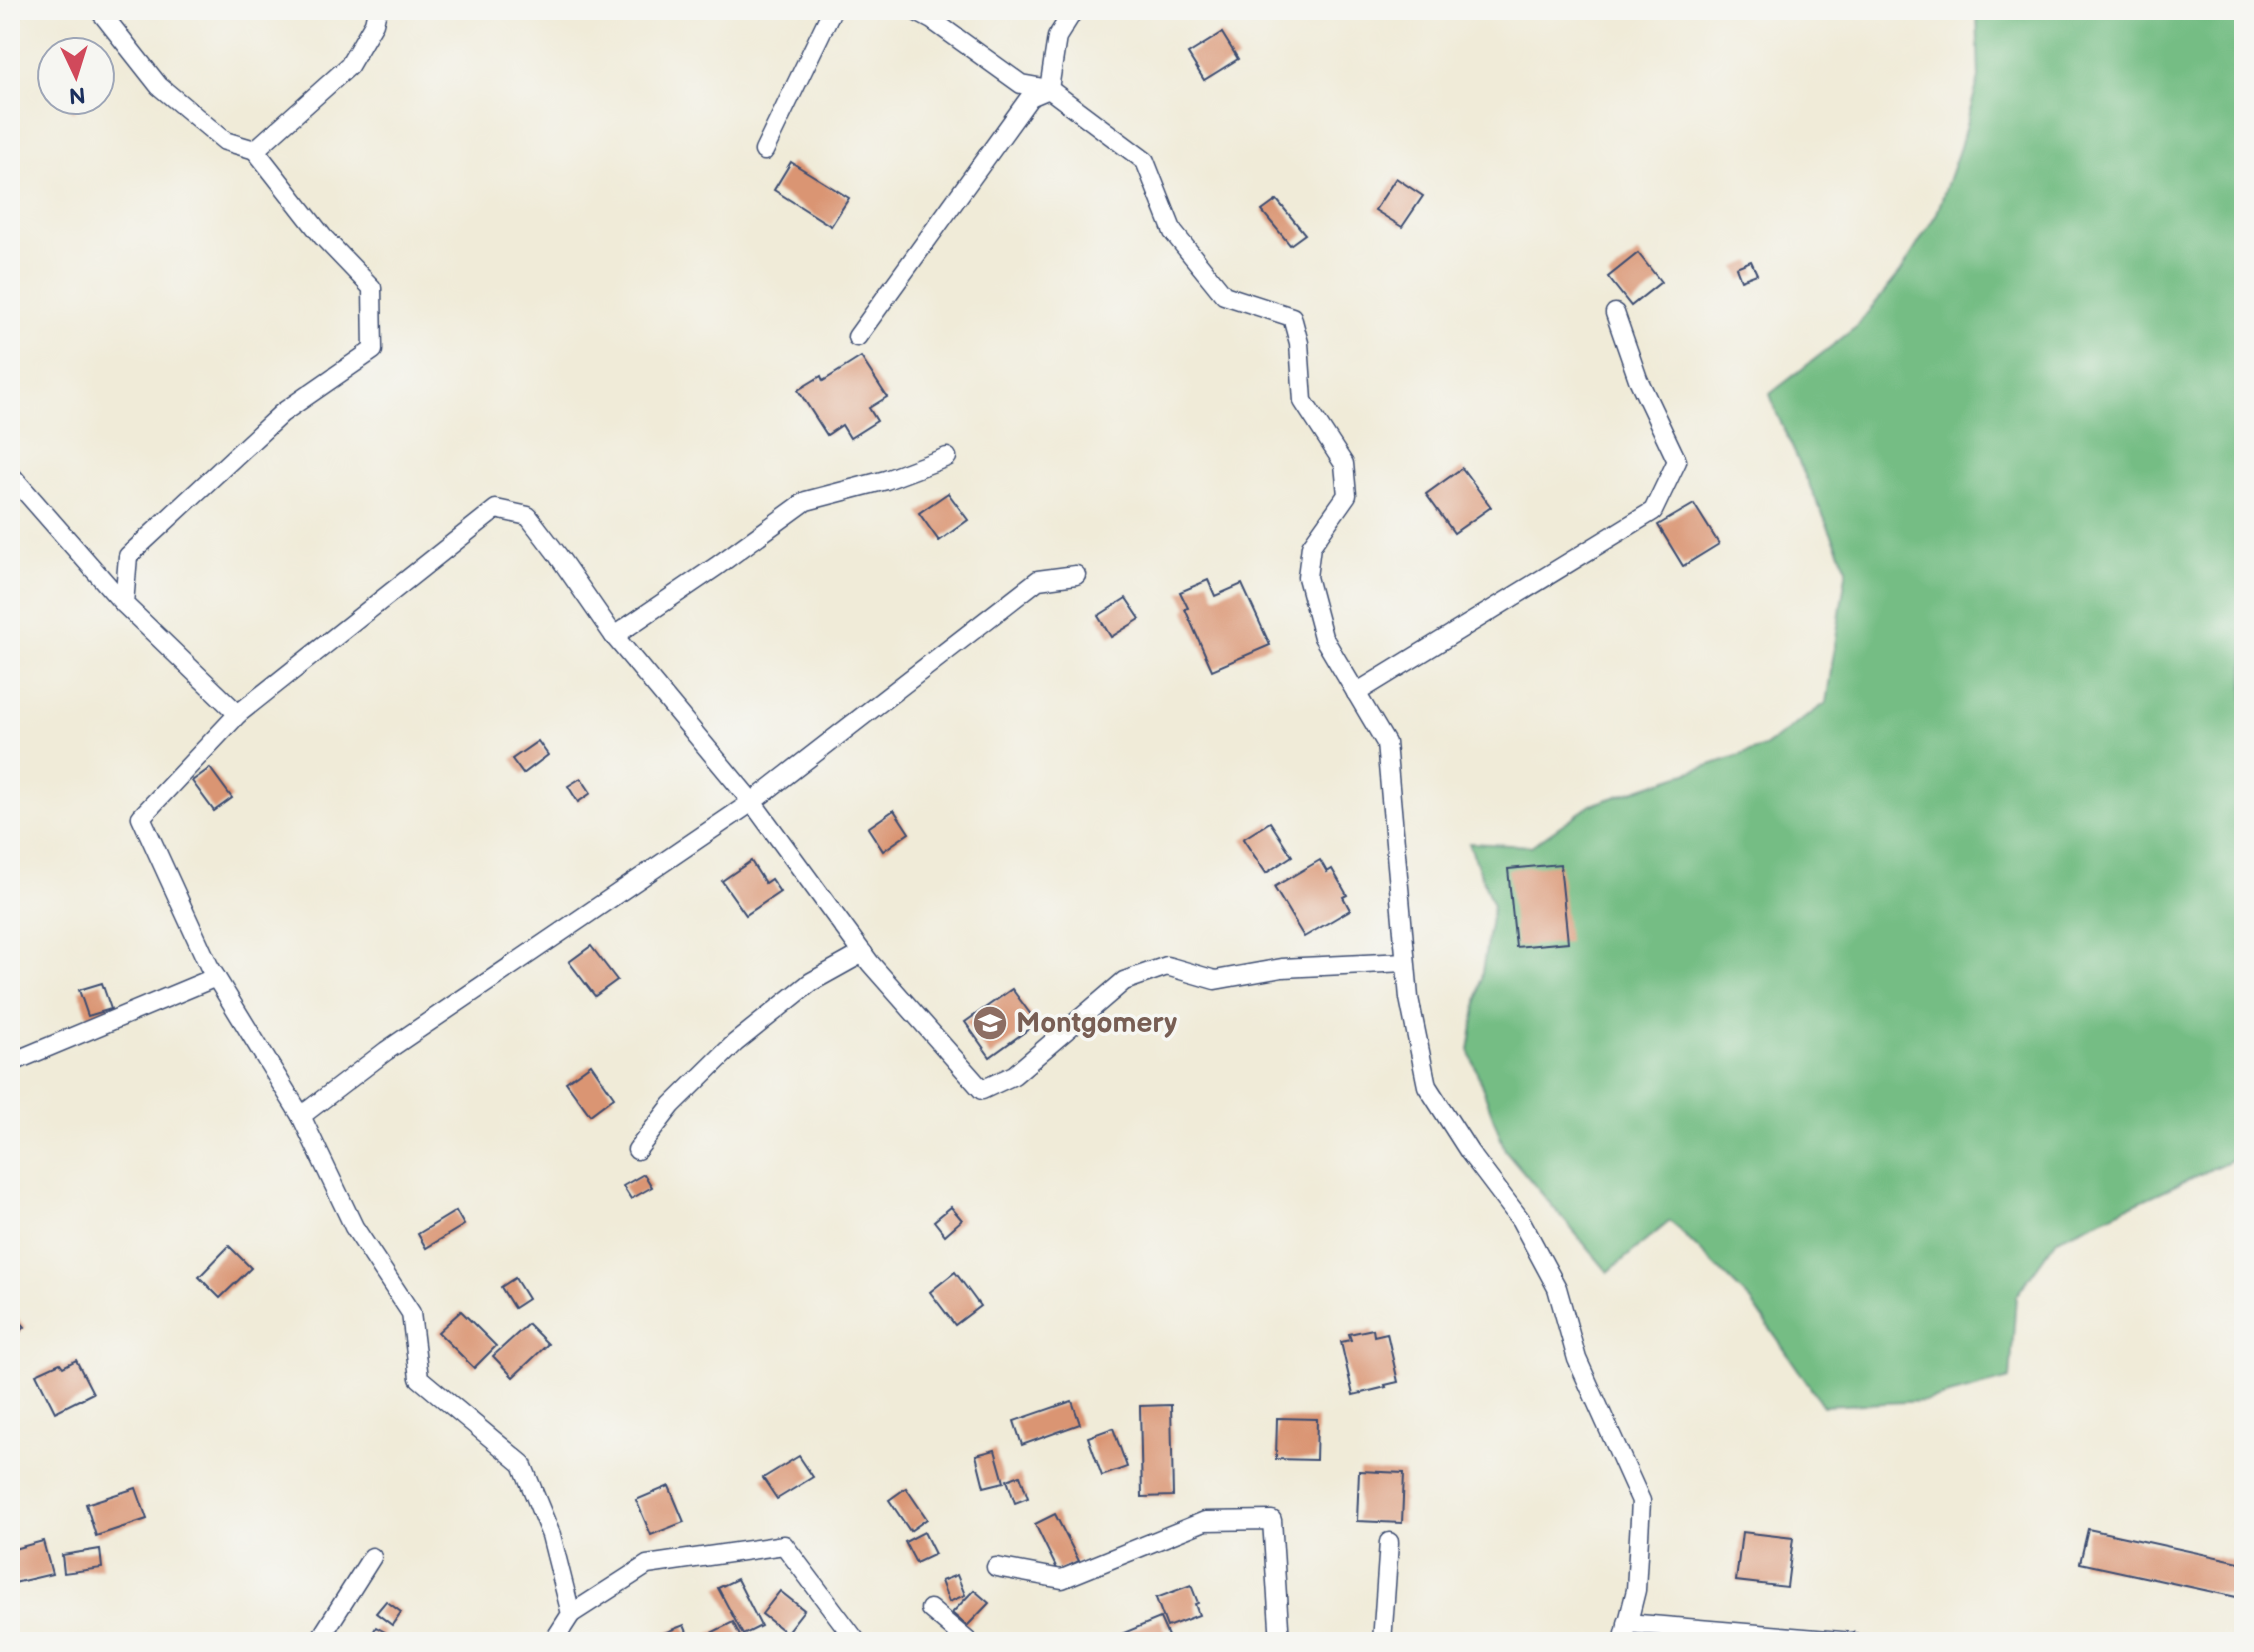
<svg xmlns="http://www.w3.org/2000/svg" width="2254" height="1652" font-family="'Balsamiq Sans',sans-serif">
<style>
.forest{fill:#74bd84;stroke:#487671;stroke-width:2}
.building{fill:#da9573}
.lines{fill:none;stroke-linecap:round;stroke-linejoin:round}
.minor-casing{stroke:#3b4b70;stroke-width:21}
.minor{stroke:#fff;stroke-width:18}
.labels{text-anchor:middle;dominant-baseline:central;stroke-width:7;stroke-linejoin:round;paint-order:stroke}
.education-label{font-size:28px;font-weight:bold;fill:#785e54;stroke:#f6f6f2;text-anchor:start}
</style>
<rect width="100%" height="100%" fill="#f6f6f2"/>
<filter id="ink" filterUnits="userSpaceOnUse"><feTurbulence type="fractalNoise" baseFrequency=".0125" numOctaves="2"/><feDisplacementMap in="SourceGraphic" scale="16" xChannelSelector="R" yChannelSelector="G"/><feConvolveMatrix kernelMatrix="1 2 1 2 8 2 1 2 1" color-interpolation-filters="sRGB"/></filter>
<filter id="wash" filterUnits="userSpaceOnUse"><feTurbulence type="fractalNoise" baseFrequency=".006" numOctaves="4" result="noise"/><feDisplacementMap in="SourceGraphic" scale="32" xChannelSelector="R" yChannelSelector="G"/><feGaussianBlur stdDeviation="1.8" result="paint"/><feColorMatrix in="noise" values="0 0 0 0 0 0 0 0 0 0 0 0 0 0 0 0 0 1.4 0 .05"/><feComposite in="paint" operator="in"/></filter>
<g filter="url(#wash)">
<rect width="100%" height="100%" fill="#f0ebd8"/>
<path class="forest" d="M1977,10H2244V1154L2057,1239L2016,1296L2010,1379L1926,1401L1823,1406L1751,1301L1670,1221L1608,1272L1505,1150L1469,1050L1493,906L1469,843L1531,846L1591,805L1764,747L1826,703L1847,568L1777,414L1770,394L1856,327L1900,273L1937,213L1960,147L1979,78Z"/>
<g id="blocks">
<g class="building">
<path d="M10,10H29L12,21Z"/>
<path d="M1222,33L1238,59L1204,80L1188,54Z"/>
<path d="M64,100H89L73,112Z"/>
<path d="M791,162L849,198L831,226L774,190Z"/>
<path d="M1396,178L1423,196L1402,227L1375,210Z"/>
<path d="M1277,200L1305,234L1290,245L1262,211Z"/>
<path d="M1638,253L1661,282L1631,306L1608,277Z"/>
<path d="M1751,261L1757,274L1741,280L1736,267Z"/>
<path d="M861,357L887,397L869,408L877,421L850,438L842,425L827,435L798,390L821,376L823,381Z"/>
<path d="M1462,468L1491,507L1454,533L1426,494Z"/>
<path d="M948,493L968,520L939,541L919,513Z"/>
<path d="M1694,504L1719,544L1683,566L1658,525Z"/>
<path d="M1208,580L1215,596L1242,584L1270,645L1212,670L1185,609L1188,608L1180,592Z"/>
<path d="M1126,598L1140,619L1111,637L1098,616Z"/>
<path d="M538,741L548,755L523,774L512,759Z"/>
<path d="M210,768L232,798L214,811L192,781Z"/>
<path d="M581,778L591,793L578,802L568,786Z"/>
<path d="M894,810L909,833L883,851L868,828Z"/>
<path d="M1270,822L1292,856L1266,873L1243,839Z"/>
<path d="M1320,860L1327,872L1332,869L1347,895L1343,897L1350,910L1304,937L1274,887Z"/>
<path d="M751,861L765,883L771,879L780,892L746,915L722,881Z"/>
<path d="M1560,864L1568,942L1516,947L1508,869Z"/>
<path d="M591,946L617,980L595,996L569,962Z"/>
<path d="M102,983L111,1009L88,1016L79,990Z"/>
<path d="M1012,989L1037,1023L990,1057L965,1022Z"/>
<path d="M591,1064L614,1097L590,1115L566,1082Z"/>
<path d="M644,1174L652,1187L631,1199L623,1186Z"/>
<path d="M951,1207L962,1220L945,1235L934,1221Z"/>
<path d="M456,1211L464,1225L426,1248L418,1234Z"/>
<path d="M229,1246L251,1268L220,1298L199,1277Z"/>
<path d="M955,1272L980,1306L955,1325L930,1292Z"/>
<path d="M515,1278L528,1299L514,1308L501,1287Z"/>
<path d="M10,1310L25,1327L10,1341Z"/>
<path d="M461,1311L496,1346L474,1368L438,1332Z"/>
<path d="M528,1324L548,1344L513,1377L493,1356Z"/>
<path d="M1373,1329L1374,1336L1387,1333L1398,1382L1385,1385L1386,1387L1353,1395L1341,1342L1351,1340L1349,1334Z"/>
<path d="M76,1360L93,1393L55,1412L36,1374L60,1363L63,1367Z"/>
<path d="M1072,1401L1080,1424L1022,1445L1014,1421Z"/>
<path d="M1171,1405L1173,1496L1142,1497L1140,1406Z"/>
<path d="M1277,1418L1317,1419L1316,1460L1276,1459Z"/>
<path d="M1113,1428L1127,1467L1102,1476L1088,1437Z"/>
<path d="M995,1450L1004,1482L984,1487L976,1455Z"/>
<path d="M799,1456L813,1477L777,1499L763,1478Z"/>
<path d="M1359,1471L1404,1473L1402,1523L1357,1521Z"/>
<path d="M1020,1475L1028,1498L1015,1503L1007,1480Z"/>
<path d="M669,1486L684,1522L651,1535L636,1500Z"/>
<path d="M136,1488L147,1519L96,1536L86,1504Z"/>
<path d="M906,1488L927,1519L910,1531L889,1500Z"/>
<path d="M1055,1514L1079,1561L1058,1571L1035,1524Z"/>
<path d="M2088,1529L2244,1563V1585L2241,1598L2080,1563Z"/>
<path d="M924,1532L935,1554L916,1563L905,1542Z"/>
<path d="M1742,1532L1793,1538L1787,1587L1736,1581Z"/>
<path d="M43,1541L52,1574L10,1584V1550Z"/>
<path d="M100,1549L102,1568L64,1573L62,1555Z"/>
<path d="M957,1575L965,1595L949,1602L941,1581Z"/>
<path d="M737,1579L761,1626L743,1635L718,1588Z"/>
<path d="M1191,1585L1198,1603L1195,1604L1199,1615L1167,1627L1156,1598Z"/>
<path d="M974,1590L989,1603L967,1626L952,1613Z"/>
<path d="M780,1591L804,1610L786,1633L762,1614Z"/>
<path d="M386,1601L401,1612L392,1625L376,1613Z"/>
<path d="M1160,1618L1168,1636L1153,1642H1116L1114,1637Z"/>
<path d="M733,1622L742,1640L705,1642L703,1637Z"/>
<path d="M684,1625L691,1642H641Z"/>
<path d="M376,1627L385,1632L379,1642L370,1638Z"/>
<path d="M1199,1636L1200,1642H1170V1640Z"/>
</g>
</g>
</g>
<g filter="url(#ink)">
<use href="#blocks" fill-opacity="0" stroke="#3b4b70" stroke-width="2"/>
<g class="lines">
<g class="minor-casing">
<g id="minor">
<path d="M99,10L159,86L225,141L255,150"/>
<path d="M377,10L374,23L349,66L255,150L323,237L372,288L373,350L282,413L128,556L124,604L238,714L496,509L528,516L557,554L614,636L752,802L870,963L982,1090L1014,1075L1124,981L1167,966L1215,980L1282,968L1405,962"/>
<path d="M913,10L932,20L1021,84L1049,89L1145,161L1173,232L1224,295L1292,317L1299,343L1303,401L1344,464L1347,495L1311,546L1307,577L1323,637L1386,743L1409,998L1427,1086L1470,1153L1520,1219L1557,1288L1577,1359L1641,1501L1636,1590L1623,1642"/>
<path d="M764,151L832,10"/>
<path d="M857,337L1030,97L1049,89L1057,37L1074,10"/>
<path d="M10,474L124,604"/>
<path d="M614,636L717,566L806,501L886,480L947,457"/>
<path d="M1356,693L1653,511L1677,461L1638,379L1615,313"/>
<path d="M238,714L141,817L209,966L301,1116L354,1227L411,1313L419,1378L522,1464L551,1535L571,1614L553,1642"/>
<path d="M10,1063L216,977"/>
<path d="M301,1116L386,1051L752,802L1038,580L1076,575"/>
<path d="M637,1150L672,1105L735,1043L811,982L863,953"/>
<path d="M996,1567L1062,1579L1205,1521L1272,1520L1280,1642"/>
<path d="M930,1609L969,1642"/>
<path d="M571,1614L647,1565L784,1545L857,1642"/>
<path d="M1627,1623L1853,1642"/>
<path d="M318,1642L372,1557"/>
<path d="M1382,1642L1389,1542"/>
</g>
</g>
<use href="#minor" class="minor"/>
</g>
</g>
<defs>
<g id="school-disc" transform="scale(1.8)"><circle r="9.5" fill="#8d6e63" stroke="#f6f6f2"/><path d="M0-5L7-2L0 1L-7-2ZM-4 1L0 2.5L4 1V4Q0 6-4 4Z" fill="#fff"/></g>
</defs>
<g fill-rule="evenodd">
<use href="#school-disc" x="990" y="1023"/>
</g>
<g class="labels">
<g class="education-label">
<text x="1016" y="1023">Montgomery</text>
</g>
</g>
<rect width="2254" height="1652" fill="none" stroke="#f6f6f2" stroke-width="40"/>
<g transform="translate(76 76) rotate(176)"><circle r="38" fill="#f6f6f2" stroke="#9ea6b7" stroke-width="2"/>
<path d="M0-6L14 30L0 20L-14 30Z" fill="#d1495b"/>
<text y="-12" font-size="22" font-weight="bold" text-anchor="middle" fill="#1b2f5e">N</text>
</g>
</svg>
